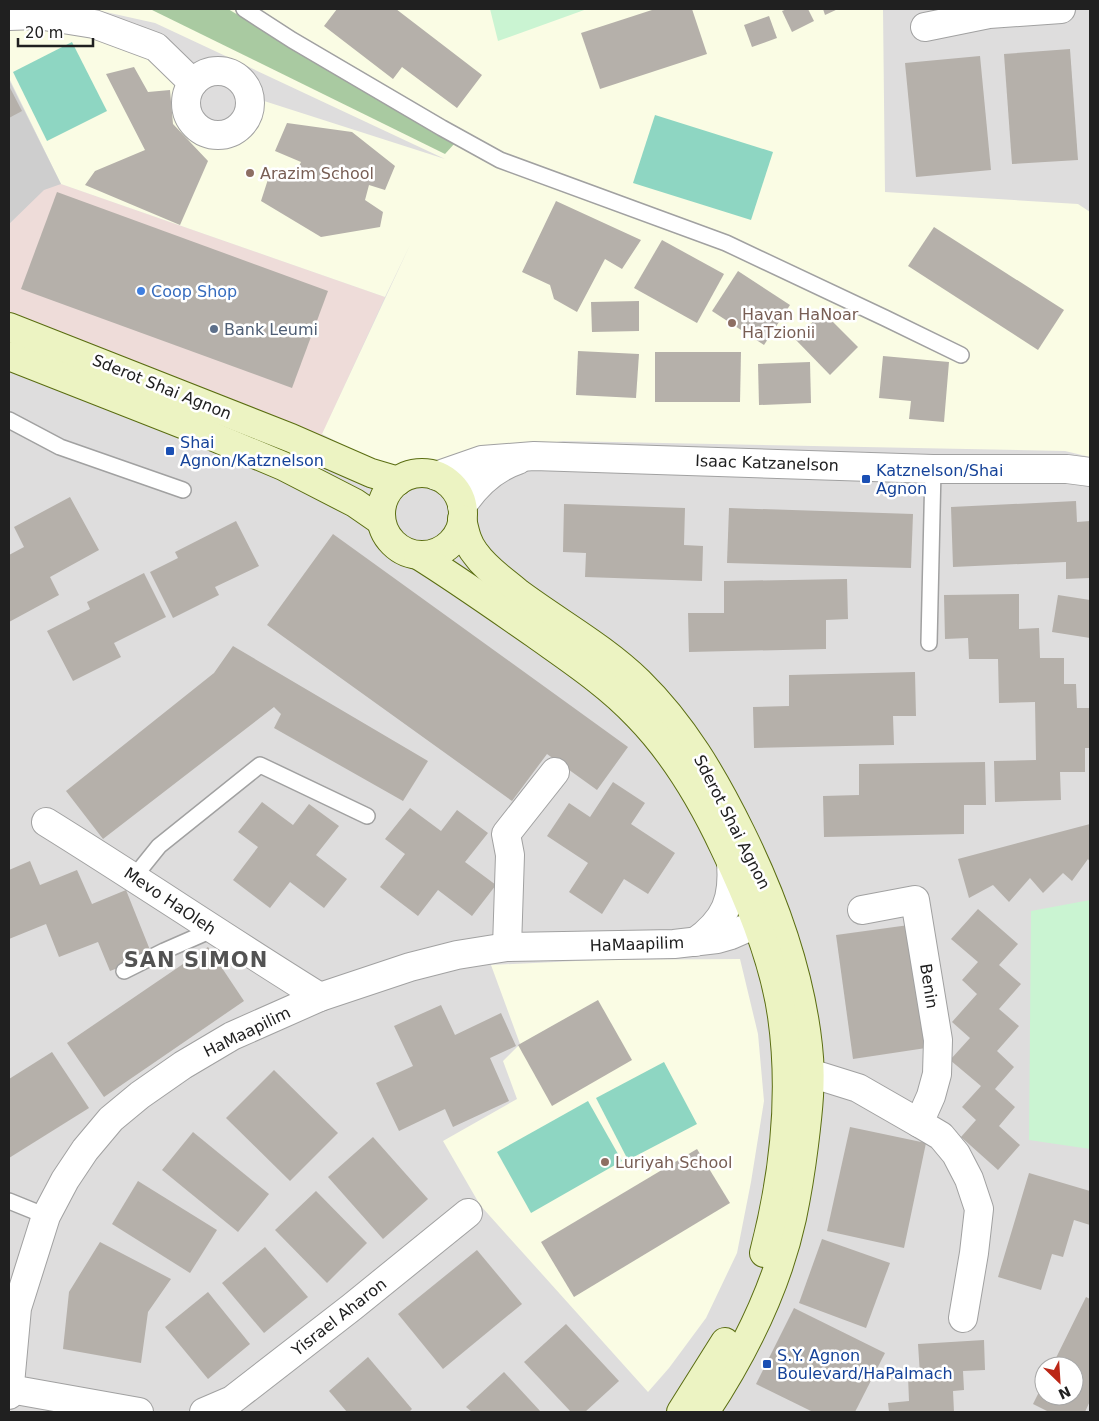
<svg xmlns="http://www.w3.org/2000/svg" width="1099" height="1421" font-family="'DejaVu Sans',sans-serif">
<style>
.residential{fill:#dedddd;fill-rule:evenodd}
.commercial{fill:#eedcd9}
.education{fill:#fafce4}
.religious{fill:#cecece}
.forest{fill:#a9caa1}
.park{fill:#caf4d2}
.pitch{fill:#8ed6c2}
.building{fill:#b5b0aa}
.lines{fill:none;stroke-linecap:round;stroke-linejoin:round}
.lane-casing{stroke:#a1a1a1;stroke-width:18}
.street-casing{stroke:#a1a1a1;stroke-width:30}
.secondary-casing{stroke:#5a6d11;stroke-width:30}
.lane{stroke:#fff;stroke-width:15}
.street{stroke:#fff;stroke-width:28}
.secondary{stroke:#ecf3c2;stroke-width:28}
.education-dot{fill:#8d6e63;stroke:#fff;stroke-width:2}
.shop-dot{fill:#3f7fe0;stroke:#fff;stroke-width:2}
.service-dot{fill:#5c6f8a;stroke:#fff;stroke-width:2}
.transit-dot{fill:#1a4fb4;stroke:#fff;stroke-width:2}
.labels{text-anchor:middle;dominant-baseline:central;stroke-width:5;stroke-linejoin:round;paint-order:stroke}
.education-label{font-size:16px;fill:#785e54;stroke:#fff;text-anchor:start}
.shop-label{font-size:16px;fill:#366cbe;stroke:#fff;text-anchor:start}
.service-label{font-size:16px;fill:#4e5e75;stroke:#fff;text-anchor:start}
.street-label{font-size:16px;fill:#202020;stroke:#fff}
.transit-label{font-size:16px;fill:#164399;stroke:#fff;text-anchor:start}
.district-label{font-size:21px;font-weight:bold;letter-spacing:1px;fill:#535353;stroke:#fff}
</style>
<rect width="100%" height="100%" fill="#f0eee8"/>
<path class="residential" d="M9,9H1090V1412H9ZM1044,1366H1074V1396H1044Z"/>
<path class="commercial" d="M61,184L385,297L315,450L9,327V224L46,187Z"/>
<g class="education">
<path d="M92,9H883L885,192L1078,204L1090,212V457L1065,451L563,441L501,451L435,468L407,471L376,462L322,434L410,245L385,297L61,184L9,78V28L21,26L69,32L122,46L162,64L181,84L179,118L193,135L210,145L232,142L253,127L261,100L445,159L155,23Z"/>
<path d="M740,959L758,1034L764,1101L751,1182L737,1253L706,1318L669,1368L648,1392L480,1205L443,1141L517,1099L503,1061L520,1044L491,965L597,960Z"/>
</g>
<path class="religious" d="M9,80L61,184L44,190L9,224Z"/>
<path class="forest" d="M150,9H228L455,143L445,154Z"/>
<g class="park">
<path d="M490,9H587L498,41Z"/>
<path d="M1090,900V1149L1029,1140L1031,911Z"/>
</g>
<g class="pitch">
<path d="M72,42L107,111L47,141L13,72Z"/>
<path d="M655,115L773,152L751,220L633,183Z"/>
<path d="M664,1062L697,1124L628,1160L596,1098Z"/>
<path d="M588,1101L622,1161L531,1213L497,1152Z"/>
</g>
<g class="building">
<path d="M337,9H396L482,75L457,108L402,67L393,79L324,26Z"/>
<path d="M655,9H692L707,54L600,89L581,33Z"/>
<path d="M787,9H808L814,21L792,32L782,11Z"/>
<path d="M823,9H838L825,15Z"/>
<path d="M769,16L777,38L752,47L744,25Z"/>
<path d="M1070,49L1078,160L1012,164L1004,54Z"/>
<path d="M980,56L991,170L916,177L905,63Z"/>
<path d="M134,67L148,92L170,90L173,124L208,161L180,225L85,185L95,171L145,150L106,74Z"/>
<path d="M9,86L22,111L9,118Z"/>
<path d="M287,123L352,132L395,166L385,190L369,185L365,200L383,212L380,227L321,237L261,201L271,170L294,176L301,162L275,151Z"/>
<path d="M57,192L328,291L292,388L21,289Z"/>
<path d="M556,201L641,240L622,269L605,259L577,312L554,299L550,285L522,272Z"/>
<path d="M934,227L1064,310L1038,350L908,266Z"/>
<path d="M662,240L724,274L697,323L634,288Z"/>
<path d="M738,271L790,305L764,345L712,311Z"/>
<path d="M639,301V331L592,332L591,302Z"/>
<path d="M823,312L858,347L830,375L795,339Z"/>
<path d="M578,351L639,354L636,398L576,395Z"/>
<path d="M655,352H741L740,402H655Z"/>
<path d="M883,356L949,362L944,422L909,419L911,401L879,398Z"/>
<path d="M810,362L811,403L759,405L758,364Z"/>
<path d="M70,497L99,550L50,577L59,595L9,622V555L24,547L14,527Z"/>
<path d="M1076,501L1077,522L1090,521V578L1066,579V562L953,567L951,507Z"/>
<path d="M564,504L685,508L684,545L703,546L702,581L585,577L586,553L563,552Z"/>
<path d="M729,508L913,514L911,568L727,563Z"/>
<path d="M236,521L259,566L215,587L219,595L173,618L150,572L178,558L175,552Z"/>
<path d="M333,534L628,747L597,790L547,754L512,801L267,625Z"/>
<path d="M144,573L166,617L114,643L121,657L73,681L47,631L90,609L87,602Z"/>
<path d="M847,579L848,619L826,620V649L689,652L688,613H724V581Z"/>
<path d="M1019,594V629L1039,628L1040,658H1064V684H1076L1077,708H1090V748H1085V772H1060L1061,800L995,802L994,761L1036,760L1035,702L999,703L998,659H969L968,638L945,639L944,595Z"/>
<path d="M1058,595L1090,600V638L1052,632Z"/>
<path d="M233,646L428,761L403,801L274,728L281,714L274,707L103,839L66,791L214,673Z"/>
<path d="M915,672L916,716H893L894,745L754,748L753,707L789,706V675Z"/>
<path d="M985,762L986,805H964V834L824,837L823,796L859,795V764Z"/>
<path d="M613,782L645,803L631,824L675,853L648,894L624,879L602,914L569,892L588,863L547,836L569,803L590,817Z"/>
<path d="M262,802L293,825L309,804L339,826L316,855L347,879L324,908L290,882L270,908L233,880L258,847L238,832Z"/>
<path d="M410,808L441,831L457,810L488,833L465,862L496,885L472,916L438,890L418,916L380,887L405,854L385,839Z"/>
<path d="M1090,824V862L1088,859L1072,881L1063,873L1043,893L1030,878L1009,902L993,885L969,898L958,859Z"/>
<path d="M30,861L40,885L77,870L92,904L126,890L152,955L110,971L98,942L59,957L46,924L9,939V870Z"/>
<path d="M978,909L1018,944L999,965L1021,984L999,1009L1019,1026L997,1051L1014,1067L995,1089L1015,1107L999,1126L1020,1145L998,1170L961,1137L976,1120L962,1107L981,1086L950,1060L970,1038L952,1022L977,994L962,980L978,962L951,939Z"/>
<path d="M909,925L926,1048L853,1059L836,935Z"/>
<path d="M208,947L244,1001L104,1097L67,1043Z"/>
<path d="M598,1000L632,1060L552,1106L518,1045Z"/>
<path d="M441,1005L455,1035L501,1013L516,1046L490,1058L509,1101L453,1127L445,1109L399,1131L376,1083L413,1066L394,1026Z"/>
<path d="M52,1052L89,1108L9,1158V1079Z"/>
<path d="M274,1070L338,1133L290,1181L226,1118Z"/>
<path d="M850,1127L926,1143L904,1248L827,1231Z"/>
<path d="M193,1132L269,1194L238,1232L162,1170Z"/>
<path d="M373,1137L428,1199L383,1239L328,1177Z"/>
<path d="M697,1149L730,1203L574,1297L541,1242Z"/>
<path d="M1029,1173L1090,1191V1225L1074,1220L1063,1257L1052,1254L1041,1290L998,1277Z"/>
<path d="M138,1181L217,1230L190,1273L112,1224Z"/>
<path d="M316,1191L367,1243L327,1283L275,1230Z"/>
<path d="M822,1239L890,1263L866,1328L799,1303Z"/>
<path d="M100,1242L171,1279L148,1312L141,1363L63,1349L69,1292Z"/>
<path d="M265,1247L308,1297L264,1333L222,1283Z"/>
<path d="M477,1250L522,1304L443,1369L398,1314Z"/>
<path d="M208,1292L250,1344L208,1379L165,1327Z"/>
<path d="M1086,1297L1090,1299V1401L1085,1412H1049L1033,1404L1044,1382V1396H1074V1366H1052Z"/>
<path d="M794,1308L885,1353L855,1412H813L756,1384Z"/>
<path d="M566,1324L619,1381L585,1412H571L524,1362Z"/>
<path d="M984,1340L985,1370L963,1371L964,1390L953,1391L954,1412H889L888,1403L909,1401L908,1376L920,1375L918,1344Z"/>
<path d="M368,1357L412,1409L409,1412H347L329,1391Z"/>
<path d="M504,1372L541,1412H472L466,1407Z"/>
</g>
<g class="lines">
<g class="lane-casing">
<g id="lane">
<path d="M244,9L292,40L442,128L500,160L726,243L885,318L961,355"/>
<path d="M9,420L60,447L183,490"/>
<path d="M929,643L933,469"/>
<path d="M134,877L159,846L260,765L367,816"/>
<path d="M124,971L164,951L212,930"/>
<path d="M9,1201L46,1216"/>
</g>
</g>
<g class="street-casing">
<g id="street">
<path d="M9,16L38,15L94,24L156,47L193,83"/>
<path d="M925,27L989,14L1061,9"/>
<circle cx="218" cy="103" r="32"/>
<path d="M436,476L482,460L534,456L933,469H1067L1090,472"/>
<path d="M462,506C476,485 494,468 518,460"/>
<path d="M46,822C138,879 228,940 320,997"/>
<path d="M862,910L915,900L938,1040L937,1074L931,1096L919,1123L941,1136L956,1154L969,1179L979,1209L974,1253L963,1318"/>
<path d="M695,942C726,920 734,899 731,862"/>
<path d="M507,947L510,855L506,834L555,772"/>
<path d="M810,1073L858,1088L919,1123"/>
<path d="M10,1389L139,1412"/>
<path d="M9,1395L17,1308L46,1216L65,1180L85,1150L111,1119L140,1095L183,1065L232,1036L320,997L410,967L457,955L507,947L674,944L717,939L731,935L756,924L771,904"/>
<path d="M204,1412L232,1400L352,1307L468,1213"/>
</g>
</g>
<g class="secondary-casing">
<g id="secondary">
<path d="M9,327L291,438L371,473L398,481"/>
<path d="M9,356L195,429L283,466L355,503L381,521"/>
<circle cx="422" cy="514" r="41"/>
<path d="M462,519C465,532 467,543 475,553C486,569 503,580 517,592C557,622 603,647 639,682C683,725 714,778 741,833C774,900 800,972 808,1046C812,1079 808,1113 804,1145C801,1169 797,1194 792,1218C777,1287 744,1353 705,1412"/>
<path d="M418,555C458,580 496,607 535,634C570,659 608,684 638,716C674,753 702,800 724,847C749,899 774,959 782,1016C793,1094 784,1176 764,1253"/>
<path d="M681,1412L725,1342"/>
</g>
</g>
<use href="#lane" class="lane"/>
<use href="#street" class="street"/>
<use href="#secondary" class="secondary"/>
</g>
<g class="education-dot">
<circle cx="250" cy="173" r="5"/>
<circle cx="732" cy="323" r="5"/>
<circle cx="605" cy="1162" r="5"/>
</g>
<circle class="shop-dot" cx="141" cy="291" r="5"/>
<circle class="service-dot" cx="214" cy="329" r="5"/>
<g class="transit-dot">
<rect x="165" y="446" width="10" height="10" rx="2.5"/>
<rect x="861" y="474" width="10" height="10" rx="2.5"/>
<rect x="762" y="1359" width="10" height="10" rx="2.5"/>
</g>
<g class="labels">
<g class="education-label">
<text x="260" y="173">Arazim School</text>
<text x="742" y="314">Havan HaNoar<tspan x="742" dy="18">HaTzionii</tspan></text>
<text x="615" y="1162">Luriyah School</text>
</g>
<g class="shop-label">
<text x="151" y="291">Coop Shop</text>
</g>
<g class="service-label">
<text x="224" y="329">Bank Leumi</text>
</g>
<g class="street-label">
<text transform="translate(162 387) rotate(22)">Sderot Shai Agnon</text>
<text transform="translate(767 463) rotate(2)">Isaac Katzanelson</text>
<text transform="translate(732 822) rotate(63)">Sderot Shai Agnon</text>
<text transform="translate(170 901) rotate(34)">Mevo HaOleh</text>
<text transform="translate(637 944) rotate(-2)">HaMaapilim</text>
<text transform="translate(929 986) rotate(81)">Benin</text>
<text transform="translate(247 1032) rotate(-26)">HaMaapilim</text>
<text transform="translate(339 1317) rotate(-38)">Yisrael Aharon</text>
</g>
<g class="transit-label">
<text x="180" y="442">Shai<tspan x="180" dy="18">Agnon/Katznelson</tspan></text>
<text x="876" y="470">Katznelson/Shai<tspan x="876" dy="18">Agnon</tspan></text>
<text x="777" y="1355">S.Y. Agnon<tspan x="777" dy="18">Boulevard/HaPalmach</tspan></text>
</g>
<g class="district-label">
<text x="196" y="960">SAN SIMON</text>
</g>
</g>
<rect width="1099" height="1421" fill="none" stroke="#202020" stroke-width="20"/>
<g transform="translate(1059 1381) rotate(155)"><circle r="24" fill="#ffffff" stroke="#a6a6a6"/>
<path d="M0-4L9 19L0 12L-9 19Z" fill="#bb2616"/>
<text y="-8" font-size="14" font-weight="bold" text-anchor="middle" fill="#202020">N</text>
</g>
<path d="M18 38v8h75v-8" fill="none" stroke="#202020" stroke-width="2.5"/>
<text x="25" y="38" font-size="15" fill="#202020" stroke="#ffffff" stroke-width="4" paint-order="stroke">20 m</text>
</svg>
